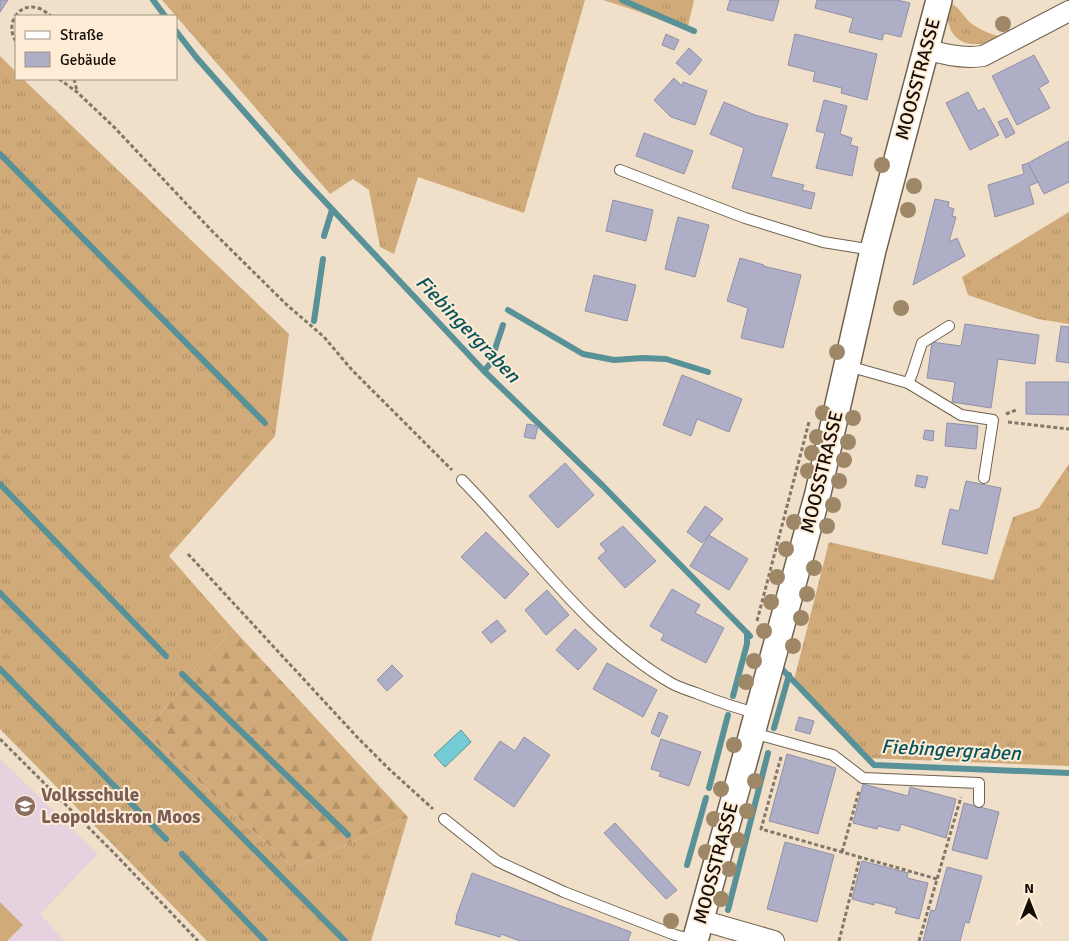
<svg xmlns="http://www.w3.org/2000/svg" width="1069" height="941" font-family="Signika,sans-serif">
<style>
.education{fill:#e6d1df}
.grass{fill:url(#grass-tufts)}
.forest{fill:url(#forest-firs)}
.pitch{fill:#d0ab79}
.water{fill:#75cbd6;stroke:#589298}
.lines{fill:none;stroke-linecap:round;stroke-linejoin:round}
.stream{stroke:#589298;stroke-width:6}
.building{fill:#aeaec7;stroke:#9090a8}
.service-casing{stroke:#70624e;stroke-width:12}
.minor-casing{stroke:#70624e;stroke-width:22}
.tertiary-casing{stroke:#70624e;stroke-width:28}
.path{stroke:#837769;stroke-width:3;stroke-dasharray:4 2.5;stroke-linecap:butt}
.service{stroke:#fff;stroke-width:10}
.minor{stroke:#fff;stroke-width:20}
.tertiary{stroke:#fff;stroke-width:25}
.tree{fill:#9e8766}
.labels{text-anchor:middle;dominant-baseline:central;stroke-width:4;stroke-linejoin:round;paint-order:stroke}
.street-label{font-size:19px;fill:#130d06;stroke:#feecd6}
.education-label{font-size:19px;font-weight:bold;fill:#785e54;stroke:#feecd6;text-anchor:start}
.water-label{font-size:20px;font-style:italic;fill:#06555d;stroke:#feecd6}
</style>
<defs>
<pattern id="grass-tufts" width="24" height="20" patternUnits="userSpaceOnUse" patternTransform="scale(1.25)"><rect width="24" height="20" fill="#d0ab79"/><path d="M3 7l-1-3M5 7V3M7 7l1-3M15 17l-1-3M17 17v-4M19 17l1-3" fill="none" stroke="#b29267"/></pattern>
<pattern id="forest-firs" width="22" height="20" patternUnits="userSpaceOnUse" patternTransform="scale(1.25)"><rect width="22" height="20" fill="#d0ab79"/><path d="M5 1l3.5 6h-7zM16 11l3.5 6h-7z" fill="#b29267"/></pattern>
</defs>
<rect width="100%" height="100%" fill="#f0dfc9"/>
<path class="education" d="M0,759L98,854L40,914L65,941H0Z"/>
<g class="grass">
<path d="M162,0H585L524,213L418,177L394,254L380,247L369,190L353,179L330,194Z"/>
<path d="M603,0H694L687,30L634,10Z"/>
<path d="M948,3C958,4 964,18 972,24C981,30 990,34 1001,37C969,53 943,42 948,3Z"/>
<path d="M0,56L16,72V79H23L289,334L275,436L169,556L233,629L144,732L294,868L408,817L371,941H207L0,729Z"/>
<path d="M1069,212V324L1038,319L968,295L962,277Z"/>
<path d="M1069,464V766L866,758L794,680L829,542L993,580L1013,517L1039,508Z"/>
</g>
<path class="forest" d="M233,629L408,817L294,868L144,732Z"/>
<path class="pitch" d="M0,902L23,925L7,941H0Z"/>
<path class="water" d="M461,730L471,742L445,767L434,755Z"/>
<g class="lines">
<g class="stream">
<path d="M153,0L165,16"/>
<path d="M622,0L694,31"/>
<path d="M176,31L196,57L299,174L484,371L603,486L750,636"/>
<path d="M0,154L265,423"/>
<path d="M324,236L332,210"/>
<path d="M508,310L583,354L614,360L643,358L666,359L708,372"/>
<path d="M314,321L323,259"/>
<path d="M484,371L490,364L503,325"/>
<path d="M0,484L166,656"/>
<path d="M0,593L345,941"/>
<path d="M781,668L874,765L1069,773"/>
<path d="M0,669L166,839"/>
<path d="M182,674L348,835"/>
<path d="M733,696L747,644V633"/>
<path d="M774,728L789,675"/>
<path d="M709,788L728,715"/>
<path d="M182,854L265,941"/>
<path d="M687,865L706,798"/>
<path d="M728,910L768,753"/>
</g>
</g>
<g class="building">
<path d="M0,0H8L0,12Z"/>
<path d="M730,0H779L773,21L727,10Z"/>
<path d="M817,0H897L910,3L901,37L884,33L882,40L849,32L853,18L815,8Z"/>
<path d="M666,34L679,40L674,50L662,45Z"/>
<path d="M795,34L877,54L867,100L841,93L842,88L813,81L815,72L788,65Z"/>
<path d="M689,48L702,60L690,75L676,63Z"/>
<path d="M1034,55L1049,82L1039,88L1050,108L1017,125L992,76Z"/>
<path d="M674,78L682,86L683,82L707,91L695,125L671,117L654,100Z"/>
<path d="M968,92L978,111L984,108L999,135L970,150L946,103Z"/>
<path d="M824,100L847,106L840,134L852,138L850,145L858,147L852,176L816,168L825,133L816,131Z"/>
<path d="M724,102L755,115L788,124L771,177L804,185L802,190L815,193L811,209L732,188L744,148L710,134Z"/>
<path d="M1007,118L1015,133L1006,138L998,122Z"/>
<path d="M644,133L693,151L684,174L636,156Z"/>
<path d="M1069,141V182L1044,194L1028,163Z"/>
<path d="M1028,163L1038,182L1029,186L1034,204L995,217L988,185L1024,174L1022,165Z"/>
<path d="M935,199L949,202L948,207L954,209L952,216L956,217L949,242L957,238L965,256L913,285Z"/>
<path d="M613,200L653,210L646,241L606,231Z"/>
<path d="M678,217L709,225L695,277L665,269Z"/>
<path d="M740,258L764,265L763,266L801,275L783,348L741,338L748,308L727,301Z"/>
<path d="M594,275L636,285L627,321L585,311Z"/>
<path d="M965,324L1039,335L1035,364L998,359L991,408L952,402L955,382L927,378L932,342L961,346Z"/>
<path d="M1061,326L1069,327V363L1056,361Z"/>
<path d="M682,375L742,399L729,432L697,419L691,436L663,425Z"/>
<path d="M1026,382H1069V415L1026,414Z"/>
<path d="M947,423L978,426L976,449L945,446Z"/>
<path d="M527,424L538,426L535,439L524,437Z"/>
<path d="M925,430L934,431L933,441L923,439Z"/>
<path d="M565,463L594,495L558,528L529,496Z"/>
<path d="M917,475L928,477L925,488L915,486Z"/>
<path d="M966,481L1001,488L987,554L942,544L950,509L959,511Z"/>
<path d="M705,506L723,519L702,543L687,532Z"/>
<path d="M623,526L656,561L625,588L598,558L606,551L600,544Z"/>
<path d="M486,532L529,574L505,599L461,557Z"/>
<path d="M709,535L748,559L729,590L690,566Z"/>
<path d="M672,589L700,605L695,613L724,628L706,663L661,640L664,634L650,626Z"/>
<path d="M547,590L569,615L546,635L525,610Z"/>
<path d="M497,620L506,631L491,643L482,632Z"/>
<path d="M575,629L597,649L578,670L556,650Z"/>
<path d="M607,663L657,690L643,717L593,689Z"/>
<path d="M392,665L403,676L387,691L377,680Z"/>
<path d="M659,712L668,716L659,737L651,733Z"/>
<path d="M799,717L814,721L810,734L795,730Z"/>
<path d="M524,737L550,755L514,807L474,779L500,741L515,751Z"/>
<path d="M661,739L701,752L689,786L659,776L661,772L651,769Z"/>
<path d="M787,754L836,768L818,834L769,821Z"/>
<path d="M863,784L908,796L910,787L956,799L946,838L901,824L899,831L878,826L877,829L853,823Z"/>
<path d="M964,803L999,812L987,859L952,850Z"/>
<path d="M615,823L677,890L666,899L604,833Z"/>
<path d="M785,842L834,855L817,922L767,909Z"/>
<path d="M862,861L908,873L907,878L928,883L919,919L895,913L897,908L874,902V905L852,899Z"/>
<path d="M947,867L982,876L969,923L965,922L960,941H923L931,910L935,911Z"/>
<path d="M472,873L631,932L628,941H520L501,934L500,937L455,924L457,917H456Z"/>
</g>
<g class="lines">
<g class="service-casing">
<g id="service">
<path d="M620,170L745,218L823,242L873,250"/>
<path d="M848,366L908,383L961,415L993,420L984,478"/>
<path d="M908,383L912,374L922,343L949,326"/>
<path d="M462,480C529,548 587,634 671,683C678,687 687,690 696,693C716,701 735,708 757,713"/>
<path d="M753,733L833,755L863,778L979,783V802"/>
<path d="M444,819L497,861L564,892L675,935L695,940"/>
</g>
</g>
<g class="minor-casing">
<g id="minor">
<path d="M926,49C945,55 964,59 983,56L1069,11"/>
<path d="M701,920L774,941"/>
</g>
</g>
<g class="tertiary-casing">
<path id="tertiary" d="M695,941L818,493L873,250L939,0"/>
</g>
<g class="path">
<path d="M16,41C5,26 17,2 38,8C42,9 47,13 51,16"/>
<path d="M59,79L77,92L115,128L212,231L287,305L324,337L352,370L452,470"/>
<path d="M74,79L77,91"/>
<path d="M1006,414L1016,410"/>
<path d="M1008,422L1069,429"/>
<path d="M188,554L358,738L389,769L433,809"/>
<path d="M757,621L809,422"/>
<path d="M0,739L114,853L198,941"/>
<path d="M781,757L761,829L937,879"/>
<path d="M842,852L859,791"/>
<path d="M839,941L860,857"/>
<path d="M919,941L961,797"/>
</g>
<use href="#service" class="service"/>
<use href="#minor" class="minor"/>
<use href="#tertiary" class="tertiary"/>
</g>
<g class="tree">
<circle cx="1003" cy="24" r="8"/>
<circle cx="882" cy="165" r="8"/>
<circle cx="914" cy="186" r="8"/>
<circle cx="908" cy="210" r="8"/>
<circle cx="901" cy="308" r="8"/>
<circle cx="837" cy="352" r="8"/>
<circle cx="823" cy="413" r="8"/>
<circle cx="853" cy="418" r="8"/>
<circle cx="817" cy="437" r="8"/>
<circle cx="848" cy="442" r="8"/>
<circle cx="812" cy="453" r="8"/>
<circle cx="844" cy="460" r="8"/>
<circle cx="808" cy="471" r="8"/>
<circle cx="839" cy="481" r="8"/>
<circle cx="833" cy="505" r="8"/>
<circle cx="794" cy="522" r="8"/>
<circle cx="827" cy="526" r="8"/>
<circle cx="786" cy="549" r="8"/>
<circle cx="814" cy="568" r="8"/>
<circle cx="777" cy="577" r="8"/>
<circle cx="807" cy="594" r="8"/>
<circle cx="771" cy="602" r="8"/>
<circle cx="801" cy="618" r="8"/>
<circle cx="764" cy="631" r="8"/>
<circle cx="793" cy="646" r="8"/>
<circle cx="754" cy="661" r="8"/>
<circle cx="746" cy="682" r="8"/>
<circle cx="734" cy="745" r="8"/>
<circle cx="755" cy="781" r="8"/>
<circle cx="721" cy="789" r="8"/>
<circle cx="747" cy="811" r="8"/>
<circle cx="714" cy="819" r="8"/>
<circle cx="738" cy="840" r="8"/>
<circle cx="706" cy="852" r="8"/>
<circle cx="729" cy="869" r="8"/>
<circle cx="721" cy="899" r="8"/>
<circle cx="671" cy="921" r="8"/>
</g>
<defs>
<g id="school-disc" transform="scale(1.125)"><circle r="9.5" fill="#8d6e63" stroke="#feecd6"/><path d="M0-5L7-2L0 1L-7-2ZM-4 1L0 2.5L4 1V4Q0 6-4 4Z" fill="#fff"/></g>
</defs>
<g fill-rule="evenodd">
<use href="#school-disc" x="25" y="806"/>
</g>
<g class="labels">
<g class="street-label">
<text transform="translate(918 79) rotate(-75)">MOOSSTRASSE</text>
<text transform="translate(822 472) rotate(-76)">MOOSSTRASSE</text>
<text transform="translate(716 863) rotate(-75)">MOOSSTRASSE</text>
</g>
<g class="education-label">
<text x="41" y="795">Volksschule<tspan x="41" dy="22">Leopoldskron Moos</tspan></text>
</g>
<g class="water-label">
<text transform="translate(468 329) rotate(46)">Fiebingergraben</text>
<text transform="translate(951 750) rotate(3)">Fiebingergraben</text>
</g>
</g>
<rect x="15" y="15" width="162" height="65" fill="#feecd6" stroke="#a09383"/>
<rect x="25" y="31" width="25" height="8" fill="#ffffff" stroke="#a09383"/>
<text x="60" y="40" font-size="15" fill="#130d06">Straße</text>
<rect x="25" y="52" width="25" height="15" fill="#aeaec7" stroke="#a09383"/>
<text x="60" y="65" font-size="15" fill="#130d06">Gebäude</text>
<g transform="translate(1029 901)" stroke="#feecd6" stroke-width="4" paint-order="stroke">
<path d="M0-4L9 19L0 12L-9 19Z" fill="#130d06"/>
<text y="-8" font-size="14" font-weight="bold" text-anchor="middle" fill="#130d06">N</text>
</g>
</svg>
